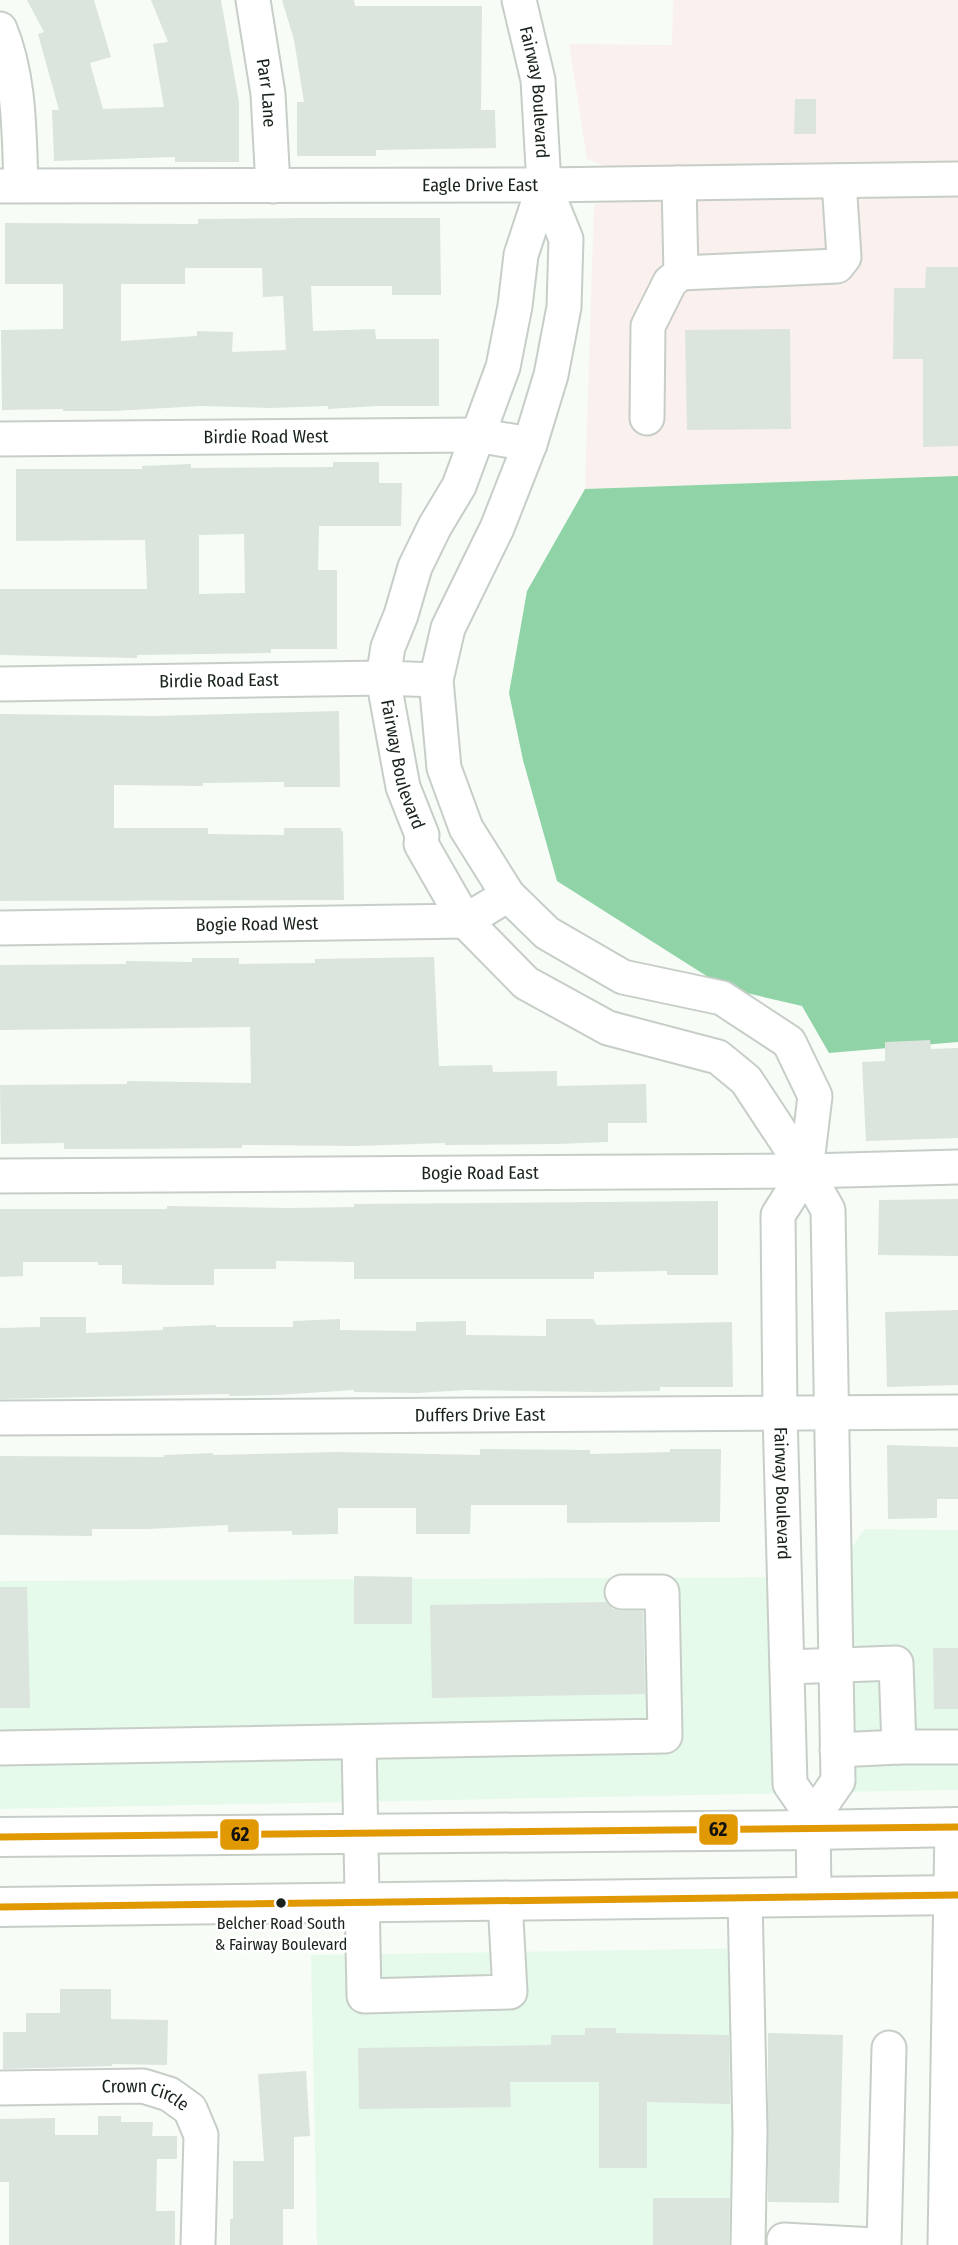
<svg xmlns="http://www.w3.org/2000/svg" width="958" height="2245" font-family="'Fira Sans Condensed',sans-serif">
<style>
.built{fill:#e5faea}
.green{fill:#faf0ed}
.water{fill:#8fd3a6}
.building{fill:#dce4de;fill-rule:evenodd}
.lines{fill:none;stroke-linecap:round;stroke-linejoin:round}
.minor-casing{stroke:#c7cec8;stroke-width:37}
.major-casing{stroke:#c7cec8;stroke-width:42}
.minor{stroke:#fefffe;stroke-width:33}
.major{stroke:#fefffe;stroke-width:38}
.bus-1-casing{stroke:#fff;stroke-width:12}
.bus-1{stroke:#e19903;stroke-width:7}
.bus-dot{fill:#19231c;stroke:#fff;stroke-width:2.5}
.labels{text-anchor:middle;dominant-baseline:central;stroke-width:5;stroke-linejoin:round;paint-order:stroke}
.bus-label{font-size:16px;fill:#19231c;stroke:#fff}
.street-label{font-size:18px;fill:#19231c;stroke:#fff}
.line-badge{stroke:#fff;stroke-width:2.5}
.pale-badge-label{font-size:19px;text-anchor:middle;font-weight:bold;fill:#111}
</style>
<rect width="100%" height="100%" fill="#f7fcf7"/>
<g class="built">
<path d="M865,1529L958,1530V1790L828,1792L830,1577Z"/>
<path d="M793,1577L796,1793L0,1809V1581Z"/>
<path d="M763,1948V2245H317L311,1955Z"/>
</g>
<g class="green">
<path d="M673,0H958V164L609,168L587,159L569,44L672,45Z"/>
<path d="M958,193V476L585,489L594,205L618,198Z"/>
</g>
<path class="water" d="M958,476V1042L829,1053L802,1006L738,991L716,982L557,881L523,760L509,693L527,591L585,489Z"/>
<g class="building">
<path d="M27,0H94L111,57L90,63L103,109L164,107L153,44L168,42L151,0H221L239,102V162H175V157L54,161L52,110H59L38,34L44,32Z"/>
<path d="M282,0H354L355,6H482L481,110H495L496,148L376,150V156H297V102H304L294,40Z"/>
<path d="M795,99H816V134H794Z"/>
<path d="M309,218H440L441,295H392V286H311L313,331L375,329L376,339H439V406H378L328,409V406L272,408L200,406L115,411H63V409L2,410L1,330L63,329V284H5V223L198,224V219ZM185,268H262L263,297L283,296L286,350L232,352L233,332L197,331V336L121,341V284H185Z"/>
<path d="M926,267H958V446L923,447V359H893L894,288H925Z"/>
<path d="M790,329L791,429L687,430L685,330Z"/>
<path d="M333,462H379V483H402L401,526H319L318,570H337V649H271V653L137,655V658L0,655V589H147L145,540L16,541V469H142V466L191,464V468L333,467ZM244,534L245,593L199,594V535Z"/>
<path d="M339,711L340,787H284V782L203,783V786L114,785V828H208V834L284,835V828H341V831H343L344,900L0,901V714L155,716Z"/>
<path d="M434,957L439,1066L492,1065L493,1072L557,1071V1086L646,1084L647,1123H608V1142L558,1144L445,1145V1143L357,1146L242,1145V1148L113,1149H64V1143L1,1144L0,1085L127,1084V1081L251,1083L250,1027L0,1030V965L126,964V961L192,962V958H239V964L315,963V959Z"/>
<path d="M930,1040L931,1049L958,1048V1138L866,1141L862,1062L885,1061V1042Z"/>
<path d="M958,1199V1256L878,1255L879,1200Z"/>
<path d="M718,1201V1275H667V1271L594,1272V1279H354V1262L276,1261V1269H214V1285H166L122,1284V1265H98V1262H23V1276L0,1277V1209H167V1206L291,1208L354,1207V1204Z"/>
<path d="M958,1310V1385L887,1387L885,1312Z"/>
<path d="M40,1317H86V1333L163,1330V1327L216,1325V1327H293V1321L340,1319V1330L416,1331V1322L466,1321V1335L546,1336V1319H593L597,1325L732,1322L733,1387H660V1391L597,1392L467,1390L417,1393L354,1392V1390L277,1395L229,1396V1394L0,1399V1328L40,1327Z"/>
<path d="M887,1445L958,1447V1499H937V1518L888,1519Z"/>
<path d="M480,1449L590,1450V1454L670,1452V1449H721L720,1522L567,1523V1505H471L470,1534H416V1508H338V1534L292,1535V1531L228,1532V1525L148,1529H92V1536L0,1535V1456L164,1457V1455L213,1453V1455L337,1452L480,1455Z"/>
<path d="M354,1576L412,1577V1624H354Z"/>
<path d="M0,1587H27L30,1708H0Z"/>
<path d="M606,1602L613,1609L621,1611H643L645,1694L432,1698L430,1605Z"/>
<path d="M933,1648H958V1709H934Z"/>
<path d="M60,1989H111V2019L168,2020L167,2065L112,2064V2066L3,2069V2032H26V2013H60Z"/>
<path d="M585,2028H616V2033L729,2035L730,2104L647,2102V2168H599V2082H510L511,2107L359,2109L358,2048L551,2045V2035H585Z"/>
<path d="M768,2033L843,2035L839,2203L768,2202Z"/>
<path d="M306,2071L310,2136L294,2137V2209H283V2245H230V2219H233V2161H264L258,2074Z"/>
<path d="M98,2116H121V2122H153L152,2136H177V2159H157L156,2211H175V2245H9V2182H0V2119L55,2118V2135H98Z"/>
<path d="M653,2198H730L729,2245H653Z"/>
</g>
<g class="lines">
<g class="minor-casing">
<g id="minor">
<path id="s1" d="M253,0L268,94L273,186"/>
<path id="s2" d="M519,0L538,80L544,185L566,239L564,307L551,375L530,444L497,528L448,628L436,680L444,768L466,828L508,895L547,933L623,977L722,998L789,1042L815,1096L806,1171L778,1215L780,1413L790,1784L813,1817"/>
<path d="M0,29C20,77 19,134 21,185"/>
<path d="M679,183L681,273"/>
<path id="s3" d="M544,185L521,255L515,306L503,367L459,486L435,526L415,567L401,615L388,647L383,678L403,787L422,835L421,844L465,921L526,983L608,1028L718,1057L746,1080L806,1171L828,1210L838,1781L813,1817L814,1897"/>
<path id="s4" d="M0,186L544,185L958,179"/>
<path d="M647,418L648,326L670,282L681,273L837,266L844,257L839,181"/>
<path id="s5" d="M0,439L476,435L530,444"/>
<path id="s6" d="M0,684L383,678L436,680"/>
<path id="s7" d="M0,928L465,921L508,895"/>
<path id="s8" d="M0,1176L806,1171L958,1167"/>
<path id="s9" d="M0,1418L958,1412"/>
<path d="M787,1667L896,1663L899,1747L837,1750"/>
<path d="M359,1742L364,1996L510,1992L505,1900"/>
<path d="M899,1747H958"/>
<path d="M0,1748L665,1736L662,1592H622"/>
<path d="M745,1897L750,2132L748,2245"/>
<path id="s10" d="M0,2088L143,2086L169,2094L190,2109L201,2135L198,2245"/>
<path d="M784,2240L874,2245"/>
<path d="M884,2245L889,2048"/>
<path d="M945,2245L952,1827"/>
</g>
</g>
<g class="major-casing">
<g id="major">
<path d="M0,1837L813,1830L958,1827"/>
<path d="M0,1907L958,1895"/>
</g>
</g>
<use href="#minor" class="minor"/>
<use href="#major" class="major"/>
<g class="bus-1-casing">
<g id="bus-1">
<path d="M0,1837L958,1827"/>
<path d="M0,1907L958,1895"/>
</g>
</g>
<use href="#bus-1" class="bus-1"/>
</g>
<circle class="bus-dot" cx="281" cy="1903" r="6"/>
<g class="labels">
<g class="bus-label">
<text x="281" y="1923">Belcher Road South<tspan x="281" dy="21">&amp; Fairway Boulevard</tspan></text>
</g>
<g class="street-label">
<text stroke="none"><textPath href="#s2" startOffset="94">Fairway Boulevard</textPath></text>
<text stroke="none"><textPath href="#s1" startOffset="94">Parr Lane</textPath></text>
<text stroke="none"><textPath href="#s4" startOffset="480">Eagle Drive East</textPath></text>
<text stroke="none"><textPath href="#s5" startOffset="266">Birdie Road West</textPath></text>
<text stroke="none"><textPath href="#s6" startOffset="219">Birdie Road East</textPath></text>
<text stroke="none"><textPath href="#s3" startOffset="611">Fairway Boulevard</textPath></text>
<text stroke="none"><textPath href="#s7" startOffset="257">Bogie Road West</textPath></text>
<text stroke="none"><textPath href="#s8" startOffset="480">Bogie Road East</textPath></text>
<text stroke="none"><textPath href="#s9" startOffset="480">Duffers Drive East</textPath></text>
<text stroke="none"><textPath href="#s2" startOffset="1731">Fairway Boulevard</textPath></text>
<text stroke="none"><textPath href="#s10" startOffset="147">Crown Circle</textPath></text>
</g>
</g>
<g class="line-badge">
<rect x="698" y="1813" width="41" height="33" rx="7" fill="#e19903"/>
<rect x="219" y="1818" width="41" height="33" rx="7" fill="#e19903"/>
</g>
<g class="pale-badge-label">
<text x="718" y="1836">62</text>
<text x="240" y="1841">62</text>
</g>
</svg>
